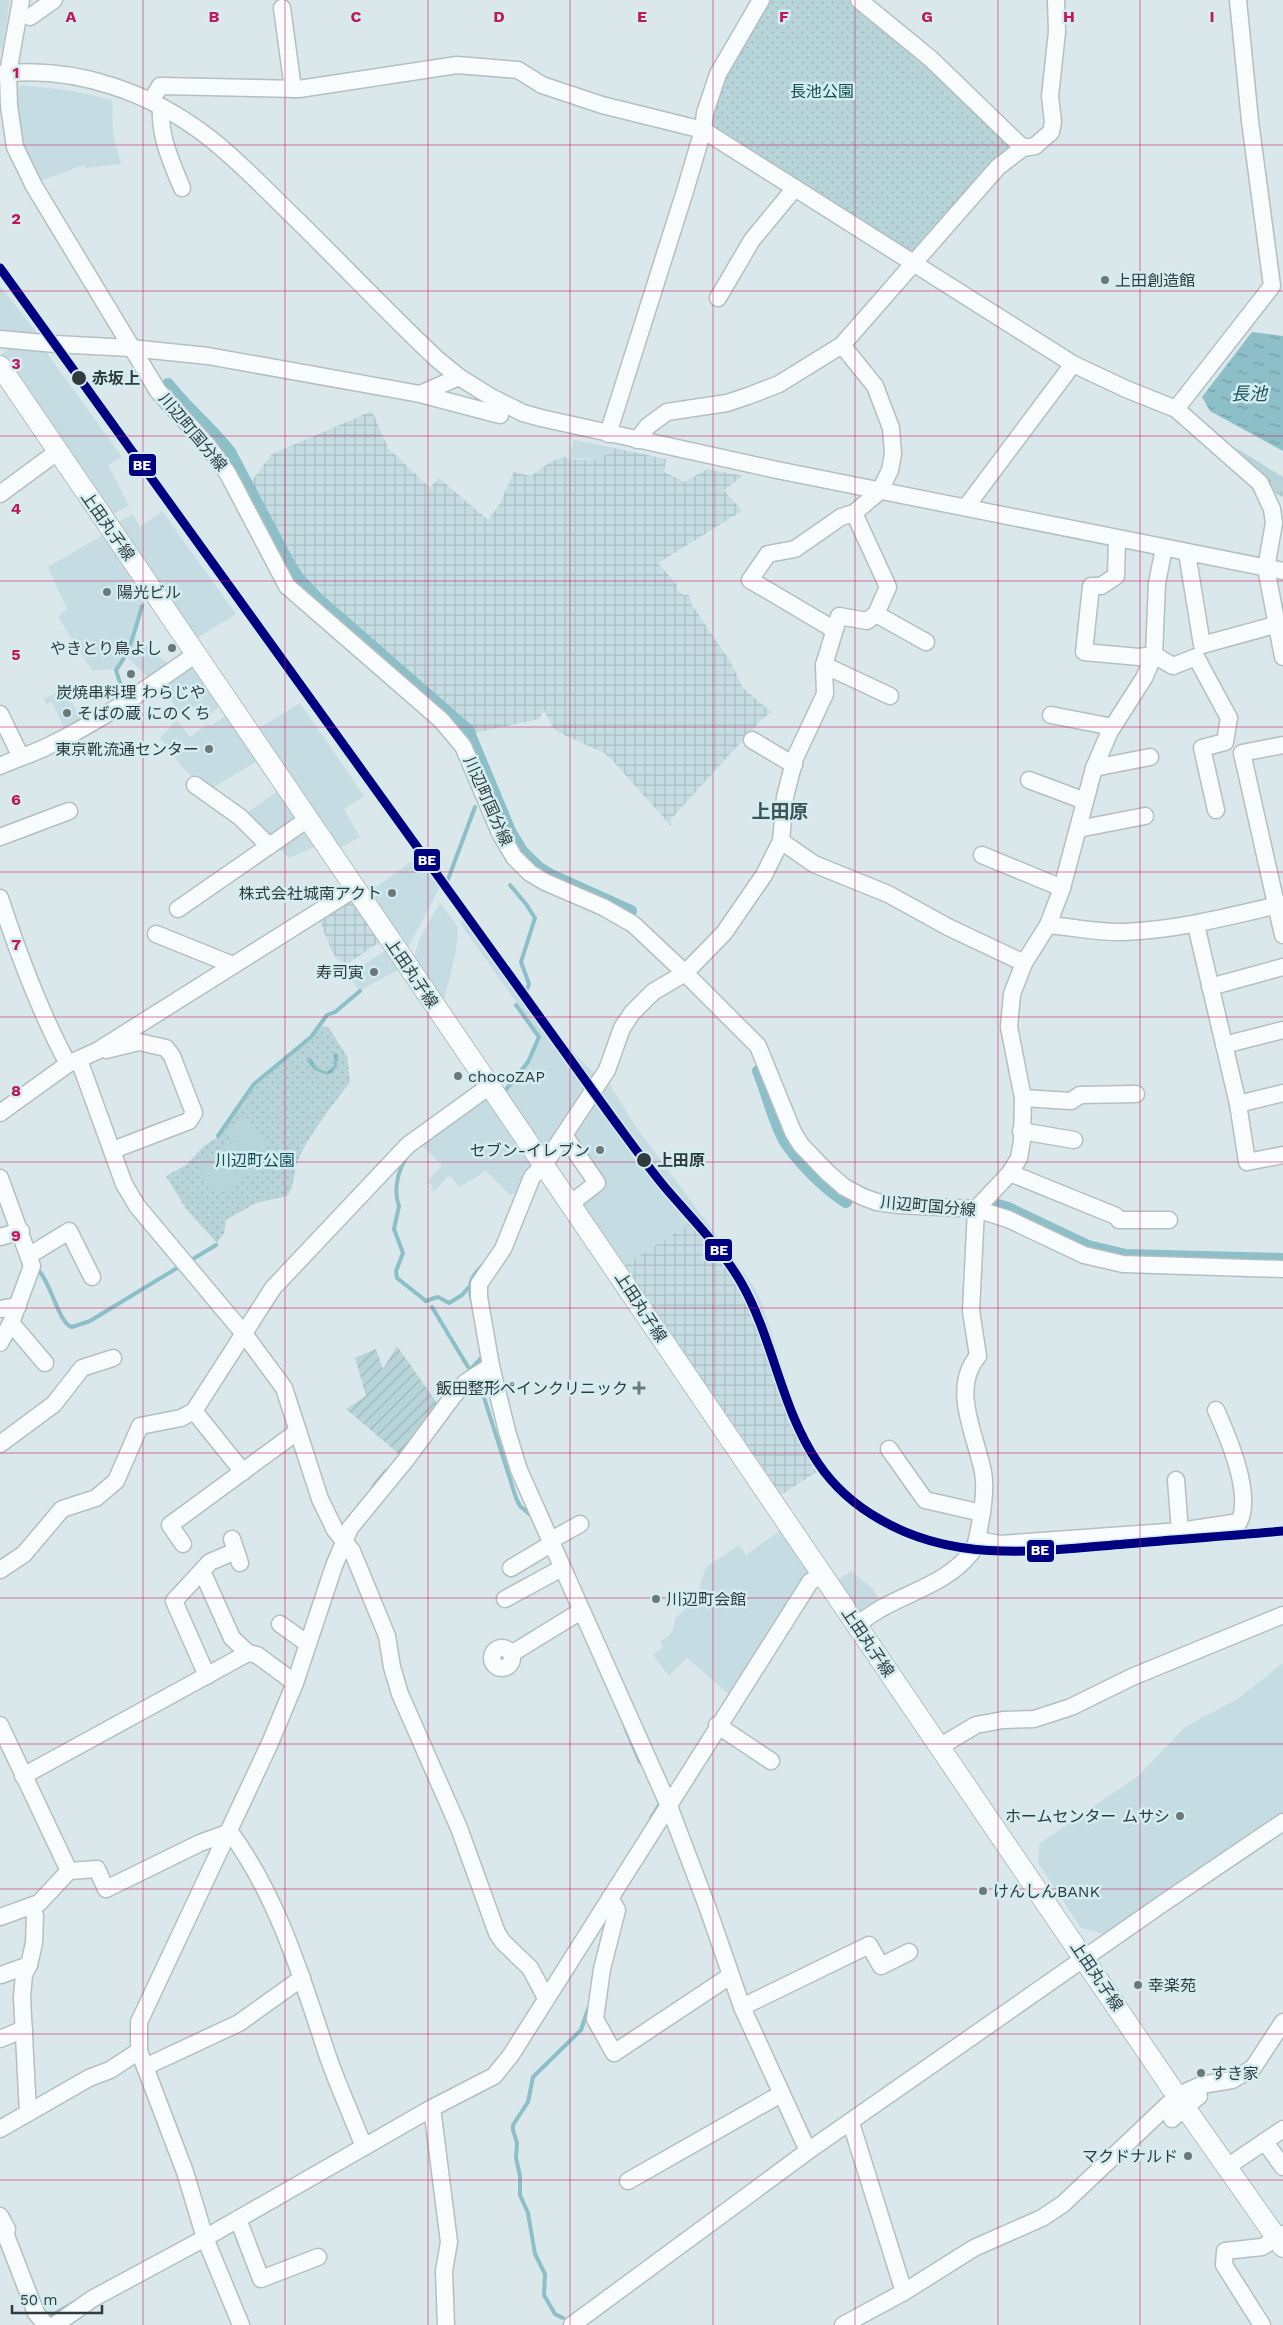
<svg xmlns="http://www.w3.org/2000/svg" width="1283" height="2325" font-family="'Work Sans','Noto Sans JP',sans-serif">
<style>
.built{fill:#c5dde2}
.industrial{fill:url(#industrial-grid)}
.grass{fill:url(#grass-tufts)}
.park{fill:url(#park-dots)}
.garden{fill:url(#garden-furrows)}
.pitch{fill:#b7d4d8}
.water{fill:url(#water-ripples)}
.lines{fill:none;stroke-linecap:round;stroke-linejoin:round}
.stream{stroke:#8cbfc7;stroke-width:4}
.canal{stroke:#8cbfc7;stroke-width:12}
.minor-casing{stroke:#b4bfc1;stroke-width:19}
.major-casing{stroke:#b4bfc1;stroke-width:22}
.minor{stroke:#f9fcfc;stroke-width:16}
.major{stroke:#f9fcfc;stroke-width:20}
.rail-1-casing{stroke:#d4edf1;stroke-width:12}
.rail-1{stroke:#000080;stroke-width:9}
.grid{fill:none;stroke:#c2185b;stroke-width:1;stroke-opacity:0.55}
.poi-dot{fill:#6c787a;stroke:#d4edf1;stroke-width:2}
.stop-dot{fill:#313b3d;stroke:#d4edf1;stroke-width:2}
.labels{text-anchor:middle;dominant-baseline:central;stroke-width:5;stroke-linejoin:round;paint-order:stroke}
.park-label{font-size:16px;fill:#0f4c53;stroke:#d4edf1}
.poi-label{font-size:16px;fill:#313b3d;stroke:#d4edf1;text-anchor:start}
.stop-label{font-size:16px;font-weight:bold;fill:#313b3d;stroke:#d4edf1;text-anchor:start}
.street-label{font-size:16px;fill:#313b3d;stroke:#d4edf1}
.water-label{font-size:18px;font-style:italic;fill:#1b555c;stroke:#d4edf1}
.quarter-label{font-size:19px;font-weight:bold;fill:#3d5356;stroke:#d4edf1}
.grid-label{font-size:16px;text-anchor:middle;font-weight:bold;fill:#c2185b;stroke:#d4edf1;stroke-width:5;stroke-linejoin:round;paint-order:stroke}
.line-badge{stroke:#d4edf1;stroke-width:2}
.badge-label{font-size:14px;text-anchor:middle;font-weight:bold;fill:#fff}
</style>
<defs>
<pattern id="industrial-grid" width="8" height="8" patternUnits="userSpaceOnUse" patternTransform="scale(1.25)"><rect width="8" height="8" fill="#c5dde2"/><path d="M0 4h8M4 0v8" fill="none" stroke="#aabfc3"/></pattern>
<pattern id="grass-tufts" width="24" height="20" patternUnits="userSpaceOnUse" patternTransform="scale(1.25)"><rect width="24" height="20" fill="#b7d4d8"/><path d="M3 7l-1-3M5 7V3M7 7l1-3M15 17l-1-3M17 17v-4M19 17l1-3" fill="none" stroke="#9eb7ba"/></pattern>
<pattern id="park-dots" width="8" height="8" patternUnits="userSpaceOnUse" patternTransform="scale(1.25)"><rect width="8" height="8" fill="#b7d4d8"/><path d="M2 2h.1M6 6h.1" fill="none" stroke="#9eb7ba" stroke-width="1.8" stroke-linecap="round"/></pattern>
<pattern id="garden-furrows" width="10" height="10" patternUnits="userSpaceOnUse" patternTransform="scale(1.25)"><rect width="10" height="10" fill="#b7d4d8"/><path d="M-1 1l2-2M0 10L10 0M9 11l2-2" fill="none" stroke="#9eb7ba"/></pattern>
<pattern id="water-ripples" width="26" height="14" patternUnits="userSpaceOnUse" patternTransform="scale(1.25)"><rect width="26" height="14" fill="#8cbfc7"/><path d="M2 4q2-2 4 0t4 0M15 11q2-2 4 0t4 0" fill="none" stroke="#739ca3"/></pattern>
</defs>
<rect width="100%" height="100%" fill="#dae8eb"/>
<g class="built">
<path d="M0,0H10L2,50L0,49Z"/>
<path d="M21,85L74,91L112,100L113,135L121,164L86,168L84,165L38,182L24,156L14,92Z"/>
<path d="M0,286L3,290L39,335L0,333Z"/>
<path d="M15,344L44,349L122,457L108,465L129,506L108,516L0,355Z"/>
<path d="M574,440L615,448L600,459L570,458Z"/>
<path d="M162,511L236,614L194,640L113,524L133,515L140,527Z"/>
<path d="M103,535L132,575L133,586L142,599L136,627L120,663L115,669L92,671L58,617L67,609L48,567Z"/>
<path d="M135,637L168,664L149,679L126,655Z"/>
<path d="M188,664L198,670L222,705L204,718L196,706L181,716L162,684Z"/>
<path d="M70,686L68,695L82,722L65,730L52,702L46,704L44,699Z"/>
<path d="M300,703L364,796L344,809L360,837L337,849L256,730Z"/>
<path d="M228,714L259,760L209,790L186,772L160,738L177,720L190,737L208,724L211,726Z"/>
<path d="M279,790L297,817L269,841L242,816Z"/>
<path d="M304,828L317,846L289,858L276,845Z"/>
<path d="M417,857L439,887L444,880L551,1025L577,1056L597,1076L609,1083L634,1124L755,1288L762,1304L797,1412L808,1436L799,1440L772,1361L745,1295L689,1224L625,1265L580,1200L602,1184L570,1138L551,1146L539,1141L505,1093L528,1062L536,1048L539,1034L460,923L463,919L440,887L406,951L368,893Z"/>
<path d="M440,903L458,927L456,952L443,1004L413,960L420,938Z"/>
<path d="M387,949L400,969L359,991L349,975Z"/>
<path d="M488,1094L536,1166L517,1192L510,1195L486,1171L460,1187L449,1175L434,1192L431,1189L433,1187L427,1182L442,1165L418,1142Z"/>
<path d="M781,1530L811,1574L731,1696L687,1658L669,1676L653,1655L663,1647L660,1641L668,1637L673,1629L675,1618L695,1601L706,1567L739,1545L746,1555Z"/>
<path d="M851,1571L873,1589L881,1603L860,1617L835,1582Z"/>
<path d="M1283,1663V1817L1104,1934L1081,1928L1038,1863L1039,1844L1138,1776L1185,1727L1239,1698Z"/>
</g>
<g class="industrial">
<path d="M372,411L388,448L430,488L439,478L488,520L499,505L514,472L531,476L550,462L563,457L579,460L600,459L615,448L666,459L664,472L685,482L707,469L743,476L724,490L742,511L658,563L677,585V590L684,595H689L692,605L730,661L743,688L771,712L762,719L671,819V826L613,761L604,753L558,732L552,726L544,710L539,719L475,733L470,724L317,594L300,576L251,482L272,454Z"/>
<path d="M351,896L381,941L343,967L331,950L318,916Z"/>
<path d="M689,1224L710,1243L745,1295L772,1361L789,1414L816,1472L781,1495L625,1265Z"/>
</g>
<path class="grass" d="M1236,448L1283,477V497L1271,491L1267,480Z"/>
<g class="park">
<path d="M765,0H853L904,41L1011,144L916,255L714,131L707,115L721,76Z"/>
<path d="M322,1026L329,1028L347,1056L350,1082C333,1105 308,1135 297,1163C293,1174 295,1186 287,1196L256,1203L226,1220L224,1233L217,1243L186,1209L166,1176L186,1165L204,1146L221,1135L256,1085L312,1038Z"/>
</g>
<path class="garden" d="M397,1346L437,1403L399,1454L346,1409L366,1396L355,1358L376,1349L383,1369Z"/>
<path class="pitch" d="M246,1116L268,1149L270,1158L264,1166L216,1196L197,1164L235,1141L230,1132Z"/>
<g class="water">
<path d="M1252,332L1283,336V451L1210,411L1202,397Z"/>
<path d="M334,1053H337C340,1062 336,1071 328,1075L314,1070L307,1061L308,1058H311L317,1068L327,1072L334,1065Z"/>
</g>
<g class="lines">
<g class="stream">
<path d="M124,696L116,670C130,652 136,627 142,606"/>
<path d="M447,882L475,807"/>
<path d="M510,885L526,904L535,918L521,962L529,984L527,989"/>
<path d="M504,1092L528,1062L539,1037L516,1005"/>
<path d="M218,1136L254,1084L311,1037L327,1015L335,1012L360,991"/>
<path d="M406,1158C398,1171 393,1191 399,1206L394,1229L403,1253L396,1271L397,1278L426,1301"/>
<path d="M188,1262L216,1245"/>
<path d="M39,1271C51,1283 59,1324 72,1327L90,1321L182,1265"/>
<path d="M425,1301L438,1297L449,1303L462,1295L468,1288"/>
<path d="M472,1301C467,1284 471,1276 484,1264"/>
<path d="M432,1307L468,1367"/>
<path d="M467,1373L482,1357"/>
<path d="M480,1385L516,1498L520,1506L533,1517"/>
<path d="M373,1487L386,1471"/>
<path d="M625,1727L640,1762"/>
<path d="M651,1818L659,1805"/>
<path d="M51,2316L75,2302"/>
<path d="M563,2318L555,2314L544,2295L545,2274L535,2254L528,2213L520,2195V2176L516,2158L517,2143L513,2130V2125L528,2102L533,2077L581,2030L588,2009"/>
</g>
<g class="canal">
<path d="M168,384C187,409 211,427 230,452L286,558L298,578L317,598L468,730L510,831L522,851L538,867L551,875L631,911"/>
<path d="M758,1071C767,1093 773,1119 784,1140C796,1160 826,1190 846,1202"/>
<path d="M991,1203L1008,1208L1088,1246L1126,1255L1283,1259"/>
</g>
<g class="minor-casing">
<g id="minor">
<path d="M21,0L8,73L9,106L15,147L34,186L158,391L208,446L228,474L287,586L441,720L463,746L501,835L514,857L530,873L545,882L603,907L633,924L685,973L758,1046L793,1132L801,1145L827,1172L844,1187L863,1197L877,1202L898,1205L976,1209L1008,1219L1084,1255L1123,1264L1283,1269"/>
<path d="M859,0L931,59L1023,148"/>
<path d="M282,8L293,89"/>
<path d="M30,17L54,0"/>
<path d="M0,74C76,65 153,93 212,140C242,164 268,192 295,218C343,265 389,314 438,360L459,377L491,397L523,413L541,418L777,470L1283,571"/>
<path d="M151,101L160,86L299,89L457,65L518,70L542,85L602,105L703,130L1073,364L1126,389L1176,409L1260,483L1272,509L1274,523L1266,568L1283,657"/>
<path d="M161,107C159,136 171,161 182,188"/>
<path d="M718,298L752,240L795,188"/>
<path d="M0,339L55,344L130,348L208,356L420,394L459,377"/>
<path d="M420,394L500,415"/>
<path d="M1176,409L1272,286L1250,121L1238,0"/>
<path d="M608,434L685,191L703,130L705,113L718,74L761,0"/>
<path d="M637,440L648,426L667,412L727,403L748,396L779,384L842,345L998,167L1023,148L1035,146L1051,132L1053,122L1050,96L1057,32L1056,0"/>
<path d="M0,494L57,452"/>
<path d="M966,507L1073,364"/>
<path d="M1117,539L1116,576L1101,586H1091L1084,652L1139,657L1154,655L1173,666L1196,657L1229,718L1225,742L1202,748L1216,810"/>
<path d="M1187,553L1202,645L1275,625"/>
<path d="M876,614L926,642"/>
<path d="M833,629L750,580L768,554L795,549L841,517L854,513L880,491L890,470L893,454L891,428L875,386L842,345"/>
<path d="M824,665L890,696"/>
<path d="M0,714L21,757"/>
<path d="M1051,715L1113,727"/>
<path d="M752,740L794,765"/>
<path d="M1283,745L1242,753L1283,935"/>
<path d="M0,766C15,759 32,754 46,747C99,722 148,688 196,654"/>
<path d="M1094,768L1150,757"/>
<path d="M1029,780L1085,801"/>
<path d="M195,785L240,817L269,846"/>
<path d="M1078,829L1145,816"/>
<path d="M0,837L69,811"/>
<path d="M781,841L814,864L888,894L948,927L1024,963"/>
<path d="M982,855L1062,888"/>
<path d="M0,898C19,956 40,1012 68,1064"/>
<path d="M178,909L308,819"/>
<path d="M1048,925C1073,927 1099,933 1124,932C1179,930 1230,916 1283,904"/>
<path d="M1196,925L1238,1104L1247,1162L1283,1155"/>
<path d="M156,934L233,965"/>
<path d="M1210,987L1283,967"/>
<path d="M1224,1045L1283,1030"/>
<path d="M106,1050L139,1042L166,1048L172,1056L194,1113L189,1121L113,1150"/>
<path d="M79,1060L124,1184L137,1206L245,1335L284,1388L320,1499L335,1530L352,1551L387,1636L392,1667L400,1694L459,1828L497,1933L503,1942L530,1968L546,1998"/>
<path d="M1023,1098L1071,1101L1080,1095L1136,1094"/>
<path d="M1238,1104L1283,1093"/>
<path d="M0,1113L68,1064L97,1051L356,888"/>
<path d="M1021,1131L1074,1140"/>
<path d="M564,1135L597,1183L570,1204"/>
<path d="M1010,1173L1116,1216L1119,1220H1169"/>
<path d="M0,1178L32,1266L11,1323L0,1343"/>
<path d="M0,1237L21,1231"/>
<path d="M30,1255L69,1231L92,1277"/>
<path d="M0,1309L18,1306"/>
<path d="M11,1323L45,1363"/>
<path d="M194,1411L243,1472"/>
<path d="M0,1444L54,1404L82,1368L113,1358"/>
<path d="M889,1449L925,1500L982,1513"/>
<path d="M1176,1480L1180,1531"/>
<path d="M232,1539L240,1563"/>
<path d="M977,1540L1000,1544L1180,1531L1239,1522C1253,1494 1228,1437 1216,1410"/>
<path d="M183,1544L170,1525L298,1431"/>
<path d="M511,1568L551,1544L553,1539L580,1524"/>
<path d="M0,1570L24,1554L62,1509L96,1498L116,1481L140,1426L181,1418L194,1411L273,1288L408,1145L491,1085"/>
<path d="M202,1571L232,1638L248,1653L257,1655L295,1683"/>
<path d="M505,1599L562,1568"/>
<path d="M280,1624L308,1644"/>
<path d="M856,1625C865,1619 873,1613 882,1608C912,1591 948,1582 971,1553C977,1546 978,1534 980,1524C983,1508 986,1488 983,1472C976,1435 950,1389 978,1356L971,1311L976,1209L1010,1173L1019,1158L1022,1141L1023,1098L1009,1027L1012,994L1024,963L1048,925L1062,888L1094,768L1110,731L1144,678L1154,655L1157,583L1164,548"/>
<circle cx="502" cy="1658" r="10"/>
<path d="M511,1654L581,1611"/>
<path d="M207,1676L174,1601L210,1562L236,1551"/>
<path d="M0,1725L69,1871L97,1869L106,1889L200,1843L230,1832"/>
<path d="M717,1725L771,1761"/>
<path d="M939,1747L976,1725L1003,1720L1034,1719L1071,1707L1132,1677L1283,1615"/>
<path d="M23,1776L248,1653"/>
<path d="M230,1832C278,1897 302,1978 327,2054C338,2086 352,2116 364,2147"/>
<path d="M610,1898L617,1910L602,1969L595,2019L614,2053L730,1976"/>
<path d="M0,1917L39,1903L69,1871"/>
<path d="M1,1975L29,1965"/>
<path d="M742,2007L869,1945L881,1966L909,1952"/>
<path d="M0,2039L24,2029"/>
<path d="M145,2067L239,2023L302,1978"/>
<path d="M432,2108L449,2242L444,2271L446,2325"/>
<path d="M28,2113L22,1997L24,1974L29,1965L34,1943L35,1916L32,1907"/>
<path d="M1172,2119L1199,2096"/>
<path d="M851,2123L904,2292"/>
<path d="M0,2129L89,2078L110,2070L139,2051"/>
<path d="M1265,2142L1283,2167"/>
<path d="M808,2151L742,2007L707,1906L669,1806L519,1470L507,1431L491,1366L479,1297V1284L503,1249L532,1177L544,1165L607,1070L622,1028L632,1013L653,992L685,973L724,933L764,875L781,841L785,797L795,758L825,694L824,665L839,616L867,621L876,614L888,587L854,513"/>
<path d="M1227,2167L1283,2129"/>
<path d="M628,2181L781,2094"/>
<path d="M0,2216L7,2229L5,2233L36,2313L46,2325"/>
<path d="M238,2219L261,2279L318,2257"/>
<path d="M55,2325L92,2299L205,2238L432,2108L494,2076L511,2055L810,1582L821,1575"/>
<path d="M241,2325L205,2238L185,2172L139,2051V2022L270,1743L295,1683L334,1566L350,1528L405,1461L454,1395L466,1382L491,1366"/>
<path d="M572,2325L808,2151L1162,1904L1283,1822"/>
<path d="M843,2325L904,2292L974,2248L1042,2218L1063,2204L1177,2096L1201,2085L1232,2080L1253,2068L1283,2022"/>
<path d="M1262,2325L1224,2265L1225,2251L1262,2247L1283,2234"/>
</g>
</g>
<g class="major-casing">
<path id="major" d="M0,366L1177,2096L1283,2247"/>
</g>
<use href="#minor" class="minor"/>
<use href="#major" class="major"/>
<g class="rail-1-casing">
<path id="rail-1" d="M0,268L611,1116C628,1139 645,1163 663,1185C690,1217 721,1247 742,1284C774,1341 781,1409 818,1463C834,1487 856,1506 881,1520C957,1564 1042,1551 1125,1544C1177,1539 1230,1536 1283,1531"/>
</g>
<use href="#rail-1" class="rail-1"/>
</g>
<path class="grid" d="M143,0V2325M285,0V2325M428,0V2325M570,0V2325M713,0V2325M855,0V2325M998,0V2325M1140,0V2325M0,145H1283M0,291H1283M0,436H1283M0,581H1283M0,727H1283M0,872H1283M0,1017H1283M0,1162H1283M0,1308H1283M0,1453H1283M0,1598H1283M0,1744H1283M0,1889H1283M0,2034H1283M0,2180H1283"/>
<g class="poi-dot">
<circle cx="1105" cy="280" r="5"/>
<circle cx="107" cy="592" r="5"/>
<circle cx="172" cy="648" r="5"/>
<circle cx="131" cy="674" r="5"/>
<circle cx="67" cy="713" r="5"/>
<circle cx="209" cy="749" r="5"/>
<circle cx="392" cy="893" r="5"/>
<circle cx="374" cy="972" r="5"/>
<circle cx="458" cy="1076" r="5"/>
<circle cx="600" cy="1150" r="5"/>
<path d="M636.5 1380.5h5v5h5v5h-5v5h-5v-5h-5v-5h5z"/>
<circle cx="656" cy="1599" r="5"/>
<circle cx="1180" cy="1816" r="5"/>
<circle cx="983" cy="1891" r="5"/>
<circle cx="1138" cy="1985" r="5"/>
<circle cx="1201" cy="2073" r="5"/>
<circle cx="1188" cy="2156" r="5"/>
</g>
<g class="stop-dot">
<circle cx="79" cy="378" r="8"/>
<circle cx="644" cy="1160" r="8"/>
</g>
<g class="labels">
<g class="park-label">
<text x="822" y="91">長池公園</text>
<text x="255" y="1160">川辺町公園</text>
</g>
<g class="poi-label">
<text x="1115" y="280">上田創造館</text>
<text x="117" y="592">陽光ビル</text>
<text x="162" y="648" text-anchor="end">やきとり鳥よし</text>
<text x="131" y="692" text-anchor="middle">炭焼串料理 わらじや</text>
<text x="77" y="713">そばの蔵 にのくち</text>
<text x="199" y="749" text-anchor="end">東京靴流通センター</text>
<text x="382" y="893" text-anchor="end">株式会社城南アクト</text>
<text x="364" y="972" text-anchor="end">寿司寅</text>
<text x="468" y="1076">chocoZAP</text>
<text x="590" y="1150" text-anchor="end">セブン-イレブン</text>
<text x="628" y="1388" text-anchor="end">飯田整形ペインクリニック</text>
<text x="666" y="1599">川辺町会館</text>
<text x="1170" y="1816" text-anchor="end">ホームセンター ムサシ</text>
<text x="993" y="1891">けんしんBANK</text>
<text x="1148" y="1985">幸楽苑</text>
<text x="1211" y="2073">すき家</text>
<text x="1178" y="2156" text-anchor="end">マクドナルド</text>
</g>
<g class="stop-label">
<text x="92" y="378">赤坂上</text>
<text x="657" y="1160">上田原</text>
</g>
<g class="street-label">
<text transform="translate(193 432) rotate(50)">川辺町国分線</text>
<text transform="translate(108 526) rotate(55)">上田丸子線</text>
<text transform="translate(488 801) rotate(66)">川辺町国分線</text>
<text transform="translate(412 973) rotate(56)">上田丸子線</text>
<text transform="translate(928 1206) rotate(5)">川辺町国分線</text>
<text transform="translate(641 1307) rotate(57)">上田丸子線</text>
<text transform="translate(868 1642) rotate(56)">上田丸子線</text>
<text transform="translate(1097 1976) rotate(56)">上田丸子線</text>
</g>
<g class="water-label">
<text x="1249" y="393">長池</text>
</g>
<g class="quarter-label">
<text x="780" y="811">上田原</text>
</g>
</g>
<g class="grid-label">
<text x="71" y="22">A</text>
<text x="214" y="22">B</text>
<text x="356" y="22">C</text>
<text x="499" y="22">D</text>
<text x="642" y="22">E</text>
<text x="784" y="22">F</text>
<text x="927" y="22">G</text>
<text x="1069" y="22">H</text>
<text x="1212" y="22">I</text>
<text x="16" y="78">1</text>
<text x="16" y="224">2</text>
<text x="16" y="369">3</text>
<text x="16" y="514">4</text>
<text x="16" y="660">5</text>
<text x="16" y="805">6</text>
<text x="16" y="950">7</text>
<text x="16" y="1096">8</text>
<text x="16" y="1241">9</text>
</g>
<g class="line-badge">
<rect x="128" y="453" width="29" height="24" rx="5" fill="#000080"/>
<rect x="413" y="848" width="28" height="24" rx="5" fill="#000080"/>
<rect x="704" y="1238" width="29" height="24" rx="5" fill="#000080"/>
<rect x="1026" y="1539" width="29" height="24" rx="5" fill="#000080"/>
</g>
<g class="badge-label">
<text x="142" y="470">BE</text>
<text x="427" y="865">BE</text>
<text x="719" y="1255">BE</text>
<text x="1040" y="1555">BE</text>
</g>
<path d="M12 2305v8h90v-8" fill="none" stroke="#313b3d" stroke-width="2.5"/>
<text x="20" y="2305" font-size="15" fill="#313b3d" stroke="#d4edf1" stroke-width="4" paint-order="stroke">50 m</text>
</svg>
